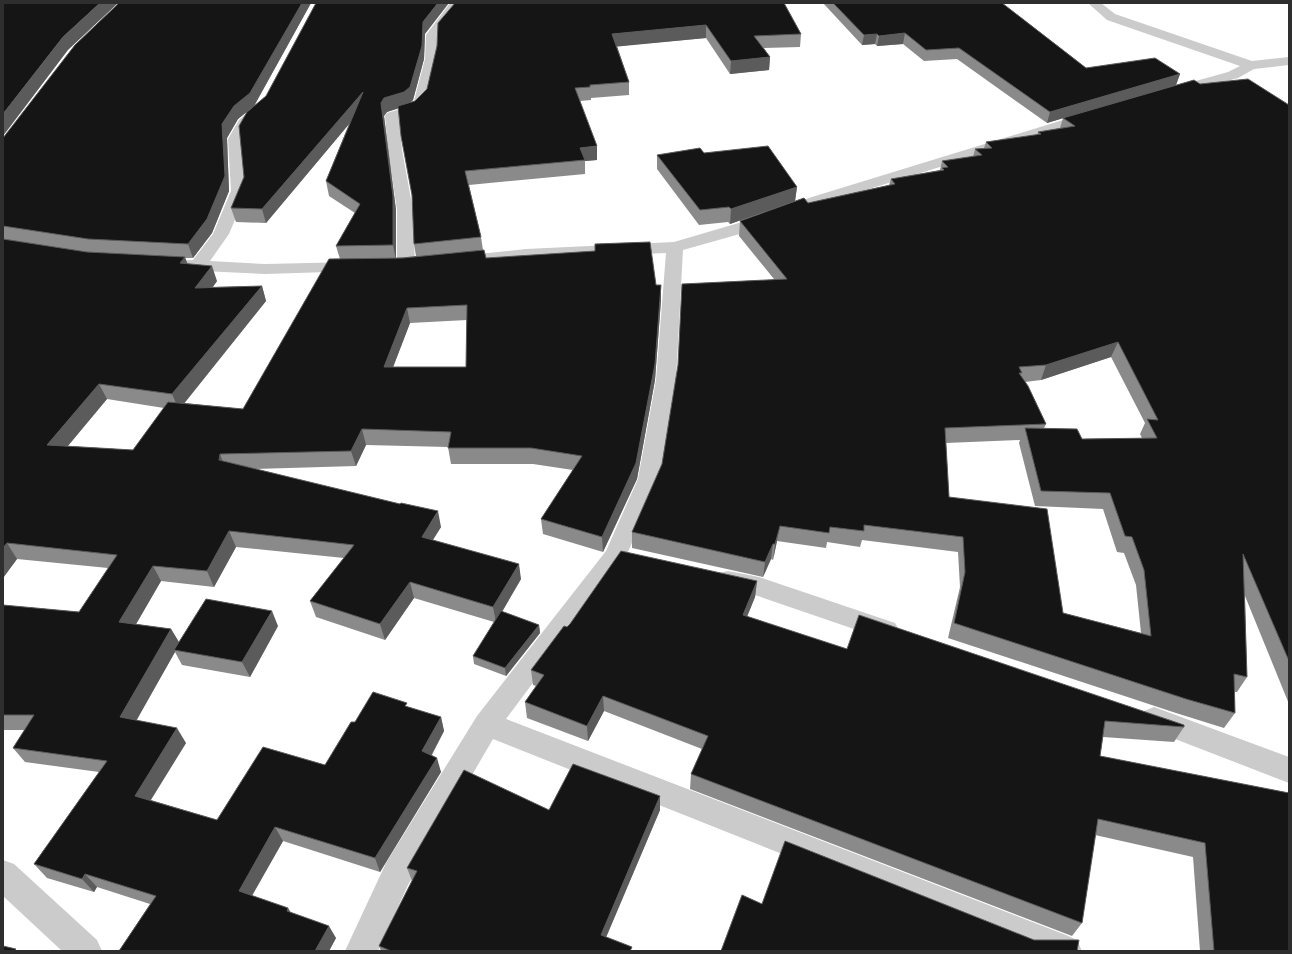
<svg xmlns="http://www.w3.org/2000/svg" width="1292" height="954" font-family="'DM Sans',sans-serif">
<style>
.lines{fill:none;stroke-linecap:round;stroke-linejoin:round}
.minor{fill:#cbcbcb;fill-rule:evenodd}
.wall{fill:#8a8a8a;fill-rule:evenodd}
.shaded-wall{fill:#5b5b5b}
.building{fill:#151515;stroke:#5b5b5b;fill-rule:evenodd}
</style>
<rect width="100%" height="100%" fill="#fff"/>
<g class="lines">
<g class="minor">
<path d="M450,3H462L458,11L438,35L437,59L428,102L417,113L399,118L402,150L413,210L415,266L412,270L406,271L400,270L397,266V210L388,150L385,116L387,113L407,107L414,101L425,59L426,35Z"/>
<path d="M1088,3H1101L1115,14L1252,61L1289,57V65L1254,69L1238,78L1172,96L1167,95L1165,92L1167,89L1228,72L1240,66L1107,20Z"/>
<path d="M260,105L265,106L267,109L250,125L242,139L247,191L229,234L210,261L265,264L354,262L360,263L363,267L360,271L265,274L180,270L174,269L171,265L174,261L193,260L213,234L231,191L228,139L239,120L255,106Z"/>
<path d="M1089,112L1094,113L1096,116L1094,119L824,203L754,230L683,250L676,380L660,479L624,561L506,719L1066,935L1077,940L1082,951H1026L493,739L408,885L378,951H345L386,863L477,716L606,551L638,479L656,380L666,253L526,259L456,266L450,265L447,261L450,257L526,249L674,242L742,222L812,197Z"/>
<path d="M728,571L759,577L895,623L899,630L895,637L886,640L758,596L719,587L716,580L719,573Z"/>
<path d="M1154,707L1289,757V783L1144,727L1140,719L1144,711Z"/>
<path d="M3,860L14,864L97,940L102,951H62L3,896Z"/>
</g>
</g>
<g class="wall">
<path d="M119,3H311L254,106L238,119L227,138L229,191L212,233L193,258H185L188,264L217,281L213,287L262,286L266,301L184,403L243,409L340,259L336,246L355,213L329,196L326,181L349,124L266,223L236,222L231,208L425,34L424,59L413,100L410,102L415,101L427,89L455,3L801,34L800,47L764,48L770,57L769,70L730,74L706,38L617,46L629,82V95L591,98V100L580,101L597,160L585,161V174L469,185L481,237L483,250L486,258L656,285H661V300L655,380L637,479L603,552L543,534L541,519L573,470L533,464H451L448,447L366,445L356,466L255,469L441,527L433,540L521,579L502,612L539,625L540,633L506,676L474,664L473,656L494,622L414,598L385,640L316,617L310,601L344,558L236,547L214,587L161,581L136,624L171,629L179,642L278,626L250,677L182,665L175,652L136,720L186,743L151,800L217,820L325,765L355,722L408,707L441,717L444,731L432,755L441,772L380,872L283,841L252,896L291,913L336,938L329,951H119L150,904L97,887L94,892L47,878L34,864L99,772L25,762L13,748L25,730H3V605L79,612L108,568L17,559L3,578V138ZM398,108L412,196L414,244L416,256L396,258V210L384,116L387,112ZM467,320L466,367H393L410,323ZM107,399L164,408L133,450L68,446Z"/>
<path d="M823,3H1002L1086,68L1180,74L1176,85L1200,84L1289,105V704L1245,596L1247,677L1237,692H1235V713L1224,728L1176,713L948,638L960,587L958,552L862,540L860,547L827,542L826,548L777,541L773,560L771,559L763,577L632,548V532L774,279L739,236L740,221L808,203L889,185L891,179L940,170L942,161L973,157L975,149L984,148L986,142L1037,135L1038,132L1060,128L1063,118L1047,123L957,59L924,61L903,44L877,46L875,44L862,45ZM1111,357L1145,423L1140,434L1142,438L1082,439L1044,428L1046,424L1025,382L1041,380ZM1020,440L1019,443L1035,506L1103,509L1117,552L1124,553L1136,585L1141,633L1063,613L949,497L946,443Z"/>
<path d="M704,153L797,187L795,201L730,224L728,222L699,225L657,169V155Z"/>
<path d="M757,581L755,597L747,617L847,649L1184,727L1174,742L1103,737L1100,756L1289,793V951H1200L1193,857L1095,835L1082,923L1072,936L690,789L691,774L702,749L604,711L588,741L527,718L525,702L536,686L533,685L531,670L567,627Z"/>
<path d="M660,796V810L606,937L632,951H381L379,946L412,881L407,868L549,810Z"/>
</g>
<g class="shaded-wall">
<path d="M100,3H118L68,50L3,136V114L63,37Z"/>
<path d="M302,3H311L254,106L238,119L227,138L229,191L212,233L193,258L188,244L222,124L234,106Z"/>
<path d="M438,3H449L425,34L424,59L413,100L406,106L387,112L384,116L396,210V260L393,245L381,103L384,98L423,22Z"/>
<path d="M706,25V38L613,47L612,34Z"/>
<path d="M905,33L903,44L877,46L879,36Z"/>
<path d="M877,34L875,44L862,45L864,35Z"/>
<path d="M770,57L769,70L730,74L731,61Z"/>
<path d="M1180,74L1176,85L1047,123L1050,112Z"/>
<path d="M363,92L365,105L266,223L262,209Z"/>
<path d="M597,146V160L585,161L580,148Z"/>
<path d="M797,187L795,201L730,224L731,209Z"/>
<path d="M185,257L190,272L180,263Z"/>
<path d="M212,266L217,281L201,303L195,288Z"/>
<path d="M661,285V300L655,380L637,479L603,552L602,537Z"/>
<path d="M262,286L266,301L179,410L172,394Z"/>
<path d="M407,308L410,323L387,383L384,367Z"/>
<path d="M1118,342L1111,357L1041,380L1046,365Z"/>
<path d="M99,384L107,399L56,460L47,445Z"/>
<path d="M362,429L366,445L356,466L351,451Z"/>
<path d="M220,454L226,470L219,460Z"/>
<path d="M438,511L441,527L425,552L422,537Z"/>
<path d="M780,526L777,541L773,560L775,544Z"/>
<path d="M229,531L236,547L214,587L207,571Z"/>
<path d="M7,543L17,559L3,578V548Z"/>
<path d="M773,544L771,559L763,577L765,562Z"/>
<path d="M519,564L521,579L496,622L493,607Z"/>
<path d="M153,566L161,581L128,638L119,622Z"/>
<path d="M757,581L755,597L741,631L743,615Z"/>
<path d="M410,582L414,598L385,640L380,624Z"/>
<path d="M272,611L278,626L250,677L242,662Z"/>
<path d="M539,625L540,633L506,676L505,668Z"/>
<path d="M171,629L180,644L174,650L175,652L130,732L120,717Z"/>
<path d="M603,696L604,711L588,741L587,726Z"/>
<path d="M441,717L444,731L426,765L422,751Z"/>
<path d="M177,728L186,743L145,809L135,796Z"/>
<path d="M437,758L441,772L380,872L375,858Z"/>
<path d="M660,796V810L602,947L601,935Z"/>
<path d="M275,827L283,841L247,904L239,891Z"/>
<path d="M85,874L97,887L94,892L82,879Z"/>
<path d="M288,908L296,921L287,911Z"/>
<path d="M329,926L336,938L329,951H315Z"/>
</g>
<g class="building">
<path d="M3,3H100L63,37L3,114Z"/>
<path d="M119,3H302L250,93L234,106L222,124L225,176L207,219L188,244L88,239L3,226V138L75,45Z"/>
<path d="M316,3H438L423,22L422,46L410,87L404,92L384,98L381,103L393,196V245L336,246L360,204L326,181L363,92L262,209L231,208L244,177L239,126L247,112L266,96Z"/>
<path d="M455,3H784L801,34L754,36L770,57L731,61L706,25L612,34L629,82L590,85V87L575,88L597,146L580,148L585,160L465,171L481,237L414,244L412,195L401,136L398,106L415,101L427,89L437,46L438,23Z"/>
<path d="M833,3H1002L1086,68L1155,58L1180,74L1050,112L959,48L926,50L905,33L879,36L877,34L864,35Z"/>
<path d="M1248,79L1289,105V661L1243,554L1247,677L1234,674L1235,713L1186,699L954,623L965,572L963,537L864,525V531L830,527L829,533L780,526L775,544H773L765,562L632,532L662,464L678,365L682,284L787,279L740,221L804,198L808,203L895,184L891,179L944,170L942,168L948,167L942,161L982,155L975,149L992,148L986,142L1041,134L1038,132L1075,126L1063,118L1194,80L1200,84ZM1118,342L1158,420L1147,419L1157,438L1082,439L1077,429L1025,428L1041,491L1110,493L1125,536L1132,537L1144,570L1151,636L1063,613L1047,509L949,497L945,428L1046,424L1028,386L1019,373H1022L1019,367L1046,365Z"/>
<path d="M768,146L797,187L731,209L729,207L700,210L657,155L700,148L704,153Z"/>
<path d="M3,239L87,252L185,257L180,263L212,266L195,288L262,286L172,394L99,384L47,445L133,450L168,402L243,409L329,259L403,258L484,250L486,258L595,251V244L650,242L656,285H661L655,364L636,463L602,537L541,519L582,456L531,448H448L451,432L362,429L351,451L220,454L219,460L400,504L401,503L438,511L422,537L519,564L493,607L410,582L380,624L310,601L354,545L229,531L207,571L153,566L119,622L171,629L120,717L177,728L135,796L217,820L263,747L325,765L351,722H355L373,692L407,703L405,706L441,717L422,751L437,758L375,858L275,827L239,891L288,908L287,911L329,926L315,951H119L156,896L85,874L82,879L34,864L107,761L13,748L34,715H3V605L79,612L117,555L7,543L3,548ZM467,305L466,367H384L407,308Z"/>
<path d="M621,551L757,581L743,615L847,649L859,615L1184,725V727L1105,721L1100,756L1289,793V951H1214L1205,843L1098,819L1082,923L691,774L708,736L603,696L587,726L525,702L544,675L531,670L564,626L567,627L570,624Z"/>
<path d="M206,599L272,611L242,662L174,650Z"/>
<path d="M501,611L539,625L505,668L473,656Z"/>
<path d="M573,764L660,796L601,935L632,947L630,951H391L379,946L417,871L407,868L464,770L549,810Z"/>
<path d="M785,841L1034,940H1079L1077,951H721L742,895L762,904Z"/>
<path d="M3,946L16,949L14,951H3Z"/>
</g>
<rect width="1292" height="954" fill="none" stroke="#2e2e2e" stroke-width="8"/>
</svg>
